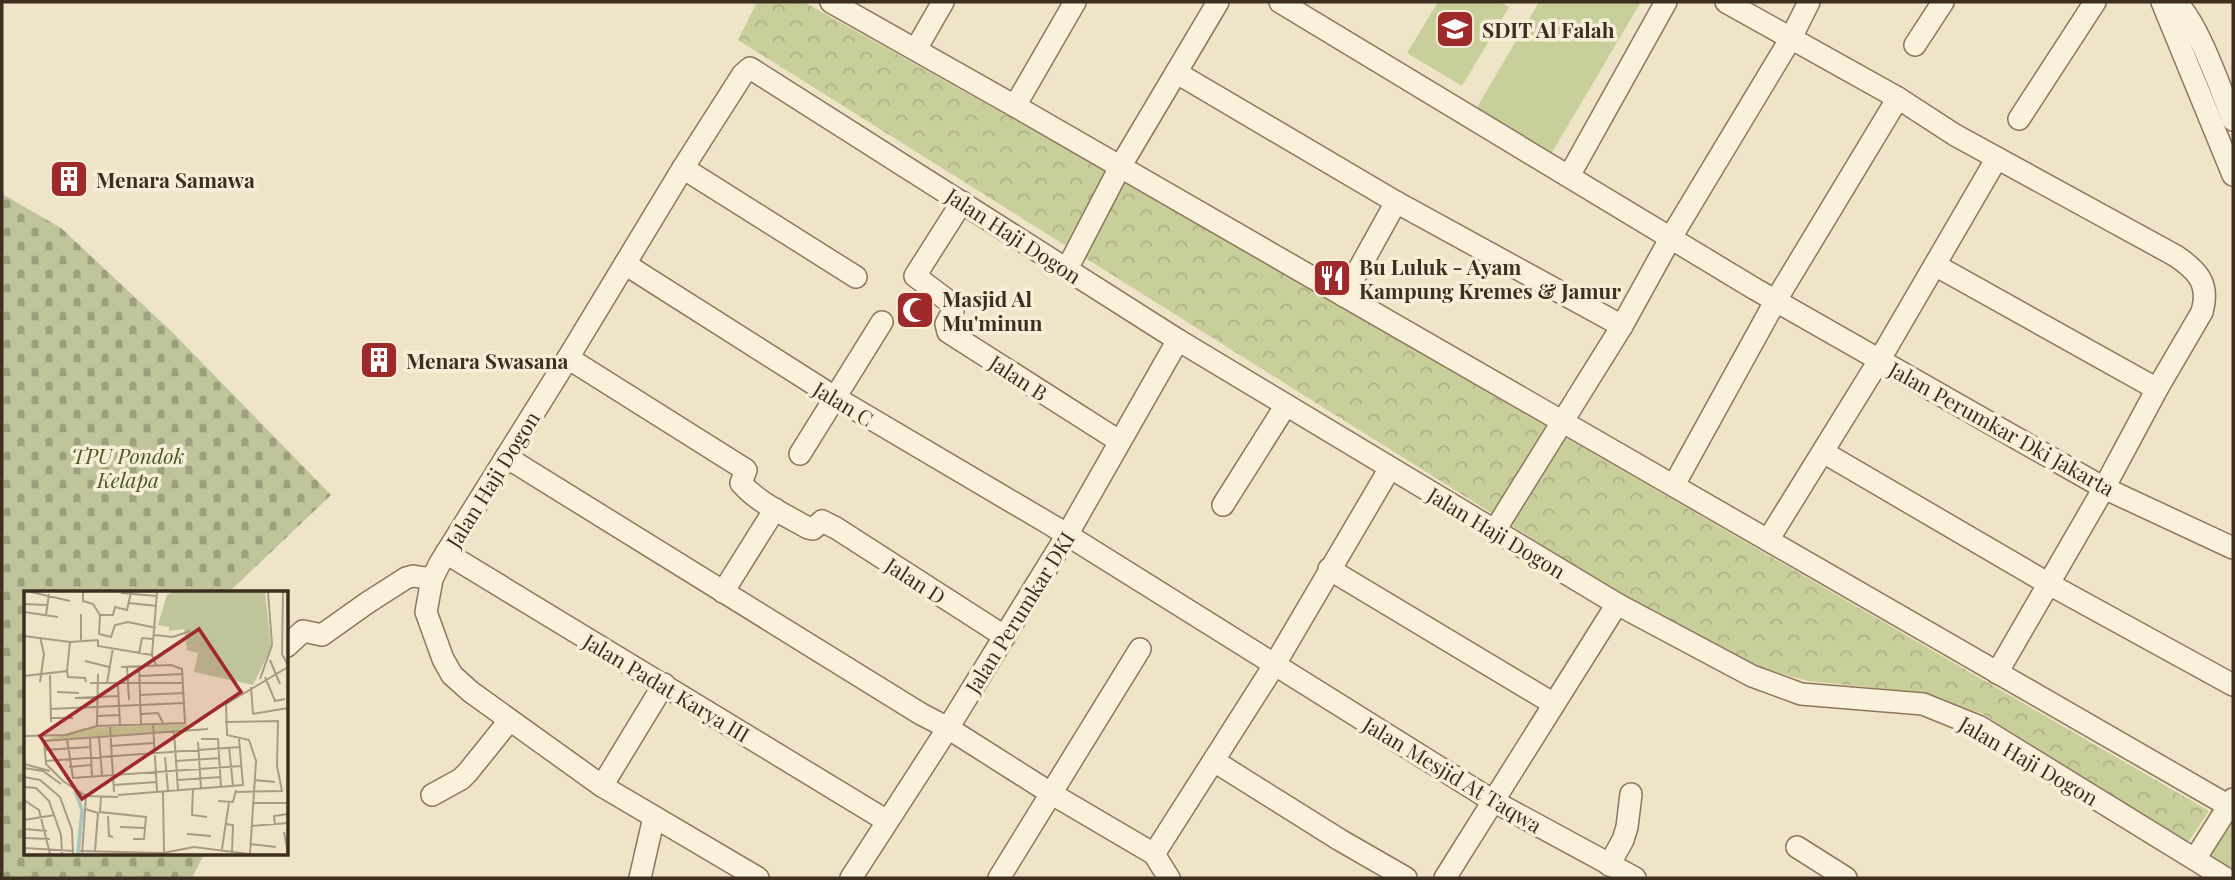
<svg xmlns="http://www.w3.org/2000/svg" width="2235" height="880" font-family="'Playfair Display',serif">
<style>
.forest{fill:url(#forest-crowns)}
.cemetery{fill:url(#cemetery-stones)}
.park{fill:#c9cf9b}
.lines{fill:none;stroke-linecap:round;stroke-linejoin:round}
.minor-casing{stroke:#8d765c;stroke-width:24}
.minor{stroke:#faf1dc;stroke-width:21}
.labels{text-anchor:middle;dominant-baseline:central;stroke-width:7;stroke-linejoin:round;paint-order:stroke}
.poi-label{font-size:21px;font-weight:bold;fill:#3d2e20;stroke:#f7eed8;text-anchor:start}
.street-label{font-size:21px;fill:#3d2e20;stroke:#f7eed8}
.park-label{font-size:21px;font-style:italic;fill:#4d5a26;stroke:#f7eed8}
.inset-river{fill:none;stroke:#a9c4bc;stroke-width:3.5}
.inset-road{fill:none;stroke:#a89b85;stroke-width:2}
.view{fill:#9e2a2b;fill-opacity:0.15;stroke:#9e2a2b;stroke-width:3.5}
.inset-edge{fill:none;stroke:#3d2e20;stroke-width:3.5}
</style>
<defs>
<pattern id="forest-crowns" width="20" height="18" patternUnits="userSpaceOnUse" patternTransform="scale(1.75)"><rect width="20" height="18" fill="#c9cf9b"/><path d="M2 6a3 3 0 1 1 6 0M12 15a3 3 0 1 1 6 0" fill="none" stroke="#aeb285"/></pattern>
<pattern id="cemetery-stones" width="16" height="16" patternUnits="userSpaceOnUse" patternTransform="scale(1.75)"><rect width="16" height="16" fill="#bfc49a"/><path d="M2 7V4a2 2 0 0 1 4 0v3zM10 15v-3a2 2 0 0 1 4 0v3z" fill="#9ca07d"/></pattern>
</defs>
<rect width="100%" height="100%" fill="#f0e4c8"/>
<path class="forest" d="M757,2H804L1120,179L2209,811L2187,844L1983,714L1916,692L1808,681L1760,668L1614,590L738,40Z"/>
<path class="cemetery" d="M2,194L61,228L172,332L331,495L228,593H26V854H204L192,878H2Z"/>
<g class="park">
<path d="M1438,2H1501L1509,7L1462,86L1407,53Z"/>
<path d="M1539,2H1641L1551,154L1476,109Z"/>
<path d="M2233,801V877L2199,854Z"/>
</g>
<g class="lines">
<g class="minor-casing">
<g id="minor">
<path d="M831,2L1015,106L2229,806"/>
<path d="M1280,2L1755,289L2104,488L2233,548"/>
<path d="M1726,2L1898,98L1955,135L2176,256C2198,271 2210,284 2202,312L2157,389L2104,488L1997,673"/>
<path d="M2162,2L2233,175"/>
<path d="M2175,2C2196,17 2222,93 2233,120"/>
<path d="M1915,45L1943,2"/>
<path d="M916,49L943,2"/>
<path d="M1177,73L1396,202L1622,326"/>
<path d="M1015,106L1075,2"/>
<path d="M2019,119L2095,2"/>
<path d="M683,168L856,277"/>
<path d="M1569,176L1666,2"/>
<path d="M962,202L915,276L951,303L953,311L946,324L948,332L1119,441"/>
<path d="M625,264L836,398L1053,526L1493,801L1635,878"/>
<path d="M1935,265L2157,389"/>
<path d="M1067,269L1120,167L1218,2"/>
<path d="M1344,296L1396,202"/>
<path d="M568,358L746,470L741,483C758,503 786,515 808,528L813,529L822,521L836,528L1004,636"/>
<path d="M1823,452L2049,584L2233,685"/>
<path d="M800,454L882,322"/>
<path d="M506,457L921,714L948,728L1052,794L1154,854L1169,878"/>
<path d="M1674,485L1776,300L1898,98"/>
<path d="M1223,505L1286,405"/>
<path d="M1495,530L1622,326L1670,239L1791,38L1809,2"/>
<path d="M1768,540L1880,359L1997,158"/>
<path d="M446,553L887,821"/>
<path d="M1329,569L1554,704"/>
<path d="M723,592L775,509"/>
<path d="M287,646L303,631L322,635L367,603L406,578L413,576L432,579"/>
<path d="M1214,761L1340,840L1406,878"/>
<path d="M602,786L664,684"/>
<path d="M432,795L461,779L468,772L509,721"/>
<path d="M1797,847L1846,878"/>
<path d="M1154,854L1275,664L1390,468"/>
<path d="M2195,859L2233,799"/>
<path d="M1609,865L1623,840L1627,827L1631,794"/>
<path d="M640,878L654,817"/>
<path d="M758,878L602,786L471,692L452,675L443,659L426,612L432,579L440,563L568,358L683,168L743,74L750,68L1178,340L1617,604L1752,676L1801,694L1923,704L1980,727L2225,878"/>
<path d="M851,878L948,728L1067,535L1178,340"/>
<path d="M999,878L1140,649"/>
<path d="M1445,878L1617,604"/>
</g>
</g>
<use href="#minor" class="minor"/>
</g>
<defs>
<g id="school-square" transform="scale(2.0125)"><rect x="-9" y="-9" width="18" height="18" rx="4" fill="#9e2a2b" stroke="#f7eed8"/><path d="M0-5L7-2L0 1L-7-2ZM-4 1L0 2.5L4 1V4Q0 6-4 4Z" fill="#fff"/></g>
<g id="building-square" transform="scale(2.0125)"><rect x="-9" y="-9" width="18" height="18" rx="4" fill="#9e2a2b" stroke="#f7eed8"/><path d="M-4-6H4V6H1V3H-1V6H-4ZM-2.5-4.3h1.7v1.8h-1.7ZM.8-4.3h1.7v1.8H.8ZM-2.5-1h1.7V.8h-1.7ZM.8-1h1.7V.8H.8Z" fill="#fff"/></g>
<g id="restaurant-square" transform="scale(2.0125)"><rect x="-9" y="-9" width="18" height="18" rx="4" fill="#9e2a2b" stroke="#f7eed8"/><path d="M-5-6h1v4h1v-4h1v4h1v-4h1v5L-1.5 .5V6h-2V.5L-5-1ZM5-6V6H3V1.5H1.5Q1.5-4 5-6Z" fill="#fff"/></g>
<g id="mosque-square" transform="scale(2.0125)"><rect x="-9" y="-9" width="18" height="18" rx="4" fill="#9e2a2b" stroke="#f7eed8"/><path d="M3.5-4.9A6 6 0 1 0 3.5 4.9A5 5 0 1 1 3.5-4.9Z" fill="#fff"/></g>
</defs>
<g fill-rule="evenodd">
<use href="#school-square" x="1455" y="29"/>
<use href="#building-square" x="69" y="179"/>
<use href="#restaurant-square" x="1332" y="278"/>
<use href="#mosque-square" x="915" y="310"/>
<use href="#building-square" x="379" y="360"/>
</g>
<g class="labels">
<g class="poi-label">
<text x="1482" y="29">SDIT Al Falah</text>
<text x="96" y="179">Menara Samawa</text>
<text x="1359" y="266">Bu Luluk - Ayam<tspan x="1359" dy="24">Kampung Kremes &amp; Jamur</tspan></text>
<text x="942" y="298">Masjid Al<tspan x="942" dy="24">Mu'minun</tspan></text>
<text x="406" y="360">Menara Swasana</text>
</g>
<g class="street-label">
<text transform="translate(1014 235) rotate(33)">Jalan Haji Dogon</text>
<text transform="translate(1019 377) rotate(33)">Jalan B</text>
<text transform="translate(844 403) rotate(31)">Jalan C</text>
<text transform="translate(2002 428) rotate(29)">Jalan Perumkar Dki Jakarta</text>
<text transform="translate(492 479) rotate(-58)">Jalan Haji Dogon</text>
<text transform="translate(1497 532) rotate(31)">Jalan Haji Dogon</text>
<text transform="translate(916 580) rotate(33)">Jalan D</text>
<text transform="translate(1019 612) rotate(-58)">Jalan Perumkar DKI</text>
<text transform="translate(667 687) rotate(31)">Jalan Padat Karya III</text>
<text transform="translate(2029 760) rotate(30)">Jalan Haji Dogon</text>
<text transform="translate(1453 774) rotate(31)">Jalan Mesjid At Taqwa</text>
</g>
<g class="park-label">
<text x="128" y="455">TPU Pondok<tspan x="128" dy="24">Kelapa</tspan></text>
</g>
</g>
<g transform="translate(24 591)">
<rect width="264" height="264" fill="#f0e4c8"/>
<path d="M163,133L164,139L21,149L60,137Z" fill="#c9cf9b"/>
<path d="M149,1H241L247,57L229,94L170,81L174,62L163,59L160,38L145,40V36L134,34L143,4Z" fill="#bfc49a"/>
<path class="inset-river" d="M51,200L58,219L54,263"/>
<path class="inset-road" d="M7,1L46,10M59,1V10L69,13L76,24L75,43M259,1L258,63L264,74M97,2L133,5M105,12L133,15M0,13L23,14M0,21L34,26M22,24L25,3M76,24H89L91,16L103,19L107,1M75,43L87,46L91,34L104,31L132,37M130,44L149,46L166,40M0,45L46,51L74,49M16,46L20,63L16,91M57,49V23M74,49V55L128,64M115,63L118,47L130,48M246,69L256,93M61,70L85,76M132,74L128,64L133,1M115,75L117,133M103,76L105,109M43,80L44,86L61,87L62,91M26,84L27,131M0,85L43,80L46,51M115,85L159,83M241,86L251,110L261,108M236,88L248,54L244,1M66,92H83L89,57M83,92H159M94,95L96,134M227,96L229,123M33,101L55,102M115,104L160,102M51,107L94,105M26,118L160,112M117,123L134,122L139,132M229,123L264,117M73,125L96,124M27,127H49M201,131L254,130L253,175L258,200L211,201M129,133L133,200M73,135L74,83M86,135L90,201M150,141L154,199M0,145L42,144L73,135L161,132L158,78L147,74L97,76M75,146L78,184M66,147L68,185M43,148L49,187L217,175M177,148H194L197,196M20,150L184,138M20,150L22,173L39,190L62,205L94,206M174,151L177,198M86,155L130,152M205,156L209,195M20,159L66,156M141,166L144,199M21,170L216,156M152,170L196,167M0,173L26,180M45,176L67,174M0,177L19,180L37,193M0,186L16,189L36,206L48,239L49,263M154,189L197,186M230,189L251,191M89,194L133,191M0,196L12,197L25,210L37,244L38,263M169,198L168,224L183,226M139,200L140,263M94,204L219,194L215,148M77,206L76,221L122,226L120,248H109M0,209L15,219L26,263M194,210L209,211L212,199M228,212H264M61,218L74,222L71,260M84,225L85,245L89,246M0,229L31,224M202,233L209,234L208,261M251,234L250,225L264,223M227,235L264,232M96,236L122,237M0,238L23,240M260,241L264,263M163,243L187,245M0,247L26,248M226,253L252,256M0,257L50,260M198,258L205,211M56,260L139,262L170,256L225,263M58,263L62,205M226,263L232,170L225,149L203,144L202,113L264,76"/>
<path class="view" d="M175,38L217,101L58,208L16,145Z"/>
<rect width="264" height="264" class="inset-edge"/>
</g>
<rect width="2235" height="880" fill="none" stroke="#3d2e20" stroke-width="7"/>
</svg>
